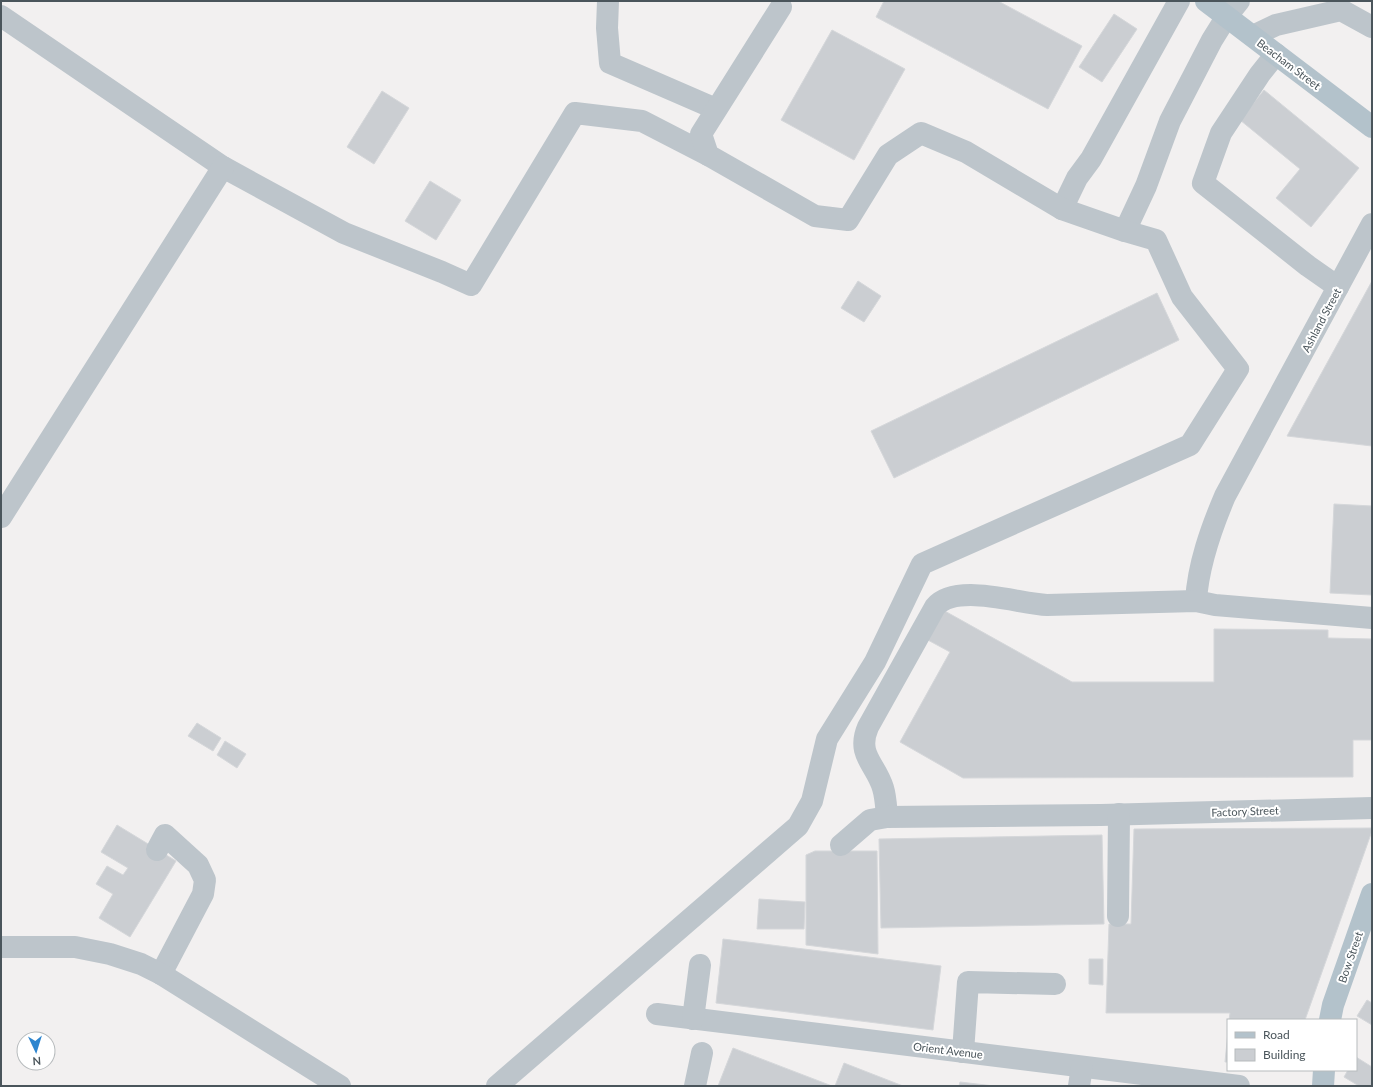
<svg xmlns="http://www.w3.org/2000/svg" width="1373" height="1087" font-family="Lato,sans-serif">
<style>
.building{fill:#cbced2;stroke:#d5d7da}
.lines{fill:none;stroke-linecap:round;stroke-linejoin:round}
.minor{stroke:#bdc5cb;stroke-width:22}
.major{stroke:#b3c2cb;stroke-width:22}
.labels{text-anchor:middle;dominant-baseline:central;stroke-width:4;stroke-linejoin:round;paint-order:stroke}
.street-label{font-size:11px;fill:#4a555b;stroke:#fff}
</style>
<rect width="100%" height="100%" fill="#f2f0f0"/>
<g class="building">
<path d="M884,1H998L1082,46L1048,109L876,17Z"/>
<path d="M1114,14L1137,29L1102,82L1079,67Z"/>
<path d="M832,30L905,69L854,160L781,120Z"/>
<path d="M1264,90L1359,168L1311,227L1276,198L1300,169L1240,120Z"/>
<path d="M382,91L409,108L374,164L347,147Z"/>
<path d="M430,181L461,200L436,240L405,221Z"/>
<path d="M858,281L881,296L864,322L841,308Z"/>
<path d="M1372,281V446L1287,436Z"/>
<path d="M1157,293L1179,340L894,478L871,431Z"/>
<path d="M1334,504L1372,506V595L1330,593Z"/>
<path d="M943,610L1072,682H1214V629L1328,630V638L1372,639V740H1353V777L963,778L900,742L950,652L926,639Z"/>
<path d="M197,723L221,738L213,751L188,736Z"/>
<path d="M225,741L246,754L237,768L217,755Z"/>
<path d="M117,825L176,861L130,937L99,918L113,894L96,884L107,866L123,875L128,868L101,852Z"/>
<path d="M1372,828V831L1305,1020H1229L1230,1013H1106L1109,924H1131L1134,829Z"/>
<path d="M1102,835L1104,924L881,928L879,839Z"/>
<path d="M815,851H877L878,954L806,945V855Z"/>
<path d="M759,899L805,902L804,929H757Z"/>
<path d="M723,939L941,966L933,1030L716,1003Z"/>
<path d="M1089,959H1103V985L1089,984Z"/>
<path d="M1367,1000L1372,1003V1025L1357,1016Z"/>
<path d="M1228,1032V1062H1225Z"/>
<path d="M733,1048L832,1086H718Z"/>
<path d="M1356,1057L1372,1067V1086H1359L1344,1077L1348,1070H1356Z"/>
<path d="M844,1063L903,1086H835Z"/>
<path d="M960,1082L994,1086H959Z"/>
</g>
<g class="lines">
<g class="minor">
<path d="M608,1L607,28L610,63L716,109"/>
<path d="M1,16L223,167L344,233L442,272L471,285L575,113L642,121L708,155"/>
<path d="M1253,36L1276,25L1341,10L1372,27"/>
<path d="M1276,54L1260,74L1221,133L1203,183L1308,266L1338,287"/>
<path d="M1062,209L1077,178L1091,159L1179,1"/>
<path d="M1125,231L1146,186L1170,121L1212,40L1227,16L1239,1"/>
<path d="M1,517L223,167"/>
<path d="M1196,601C1198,565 1211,529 1225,496L1372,224"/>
<path d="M887,817C886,807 886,798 883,788C876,764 856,755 868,727L935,607C956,582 1019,604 1047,605L1196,601L1215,605L1372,618"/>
<path d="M841,845L870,820L887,817L1101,815L1372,808"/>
<path d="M157,850L165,835L198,865L205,880L203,894L161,974"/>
<path d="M1118,916L1119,814"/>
<path d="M1,947H75L110,954L141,964L161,974L340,1086"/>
<path d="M657,1014L1239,1086"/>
<path d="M693,1019L700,965"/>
<path d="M963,1052L968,982L1055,984"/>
<path d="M497,1086L798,826L812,801L827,739L875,662L922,564L1190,445L1238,369L1182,297L1156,240L1125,231L1062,209L966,152L921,133L888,155L848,220L815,216L708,155L701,134L781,7"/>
<path d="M695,1086L702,1053"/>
<path d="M1079,1086L1082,1067"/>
</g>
<g class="major">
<path d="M1206,1L1372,127"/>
<path d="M1330,1020L1333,1005L1372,894"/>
<path d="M1323,1086L1324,1070"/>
</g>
</g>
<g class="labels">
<g class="street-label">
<text transform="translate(1289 64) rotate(37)">Beacham Street</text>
<text transform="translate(1321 320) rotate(-62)">Ashland Street</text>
<text transform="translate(1245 811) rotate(-2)">Factory Street</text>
<text transform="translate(1350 957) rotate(-71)">Bow Street</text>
<text transform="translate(948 1050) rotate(7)">Orient Avenue</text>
</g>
</g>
<rect width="1373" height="1087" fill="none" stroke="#4a555b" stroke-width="4"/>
<rect x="1227" y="1019" width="130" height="52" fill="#ffffff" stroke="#b7bbbd"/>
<rect x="1235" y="1032" width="20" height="6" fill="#b3c2cb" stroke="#b7bbbd"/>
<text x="1263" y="1039" font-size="12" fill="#4a555b">Road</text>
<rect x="1235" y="1049" width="20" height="12" fill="#cbced2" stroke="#b7bbbd"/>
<text x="1263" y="1059" font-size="12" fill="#4a555b">Building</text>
<g transform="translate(36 1051) rotate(176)"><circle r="19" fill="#ffffff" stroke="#b7bbbd"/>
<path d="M0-3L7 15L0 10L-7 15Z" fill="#2d85cf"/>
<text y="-6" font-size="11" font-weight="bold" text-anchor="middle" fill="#4a555b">N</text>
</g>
</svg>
